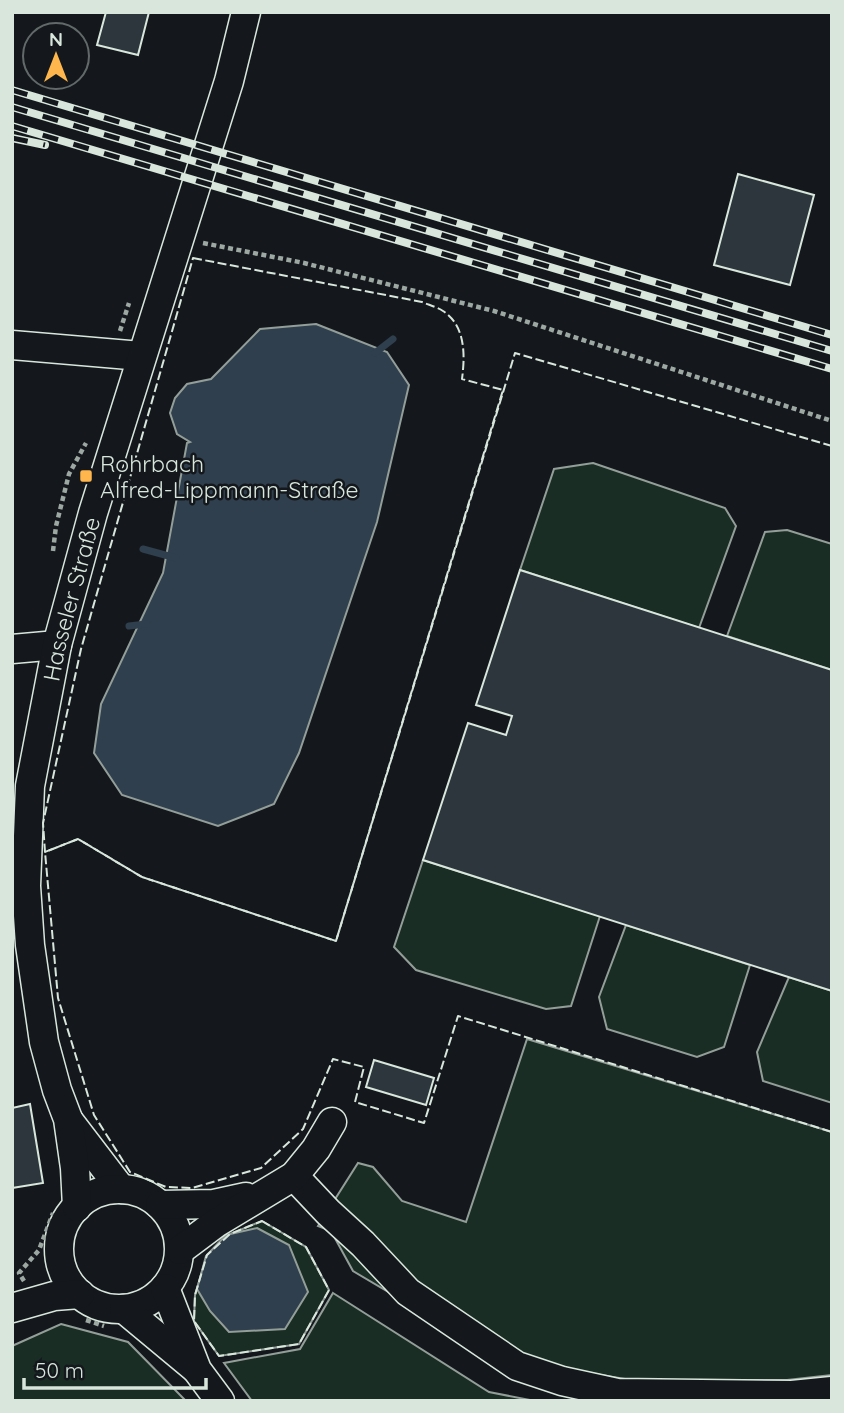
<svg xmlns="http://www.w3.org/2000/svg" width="844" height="1413" font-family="Quicksand,sans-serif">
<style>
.green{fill:#1a2d24;stroke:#939e99;stroke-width:2}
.water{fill:#2f3f4d;stroke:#939e99;stroke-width:2}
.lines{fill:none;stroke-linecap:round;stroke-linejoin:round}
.stream{stroke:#2f3f4d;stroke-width:7}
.building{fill:#2c363c;stroke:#d8e6dc;stroke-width:2}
.minor-casing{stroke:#d8e6dc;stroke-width:31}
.path{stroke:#9da8a2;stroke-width:4.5;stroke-dasharray:5 3.5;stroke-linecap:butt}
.minor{stroke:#14181c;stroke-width:28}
.rail-casing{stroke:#d8e6dc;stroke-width:8}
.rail{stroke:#14181c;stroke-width:5;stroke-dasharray:16;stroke-linecap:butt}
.fence{stroke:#d8e6dc;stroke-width:2;stroke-dasharray:9 3.5;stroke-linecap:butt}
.poi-dot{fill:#ffb74d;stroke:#14181c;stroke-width:2.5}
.labels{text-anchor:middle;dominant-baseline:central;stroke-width:5;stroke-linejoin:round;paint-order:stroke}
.poi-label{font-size:23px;fill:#d8e6dc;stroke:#14181c;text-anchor:start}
.street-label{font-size:23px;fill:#d8e6dc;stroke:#14181c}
</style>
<rect width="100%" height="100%" fill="#14181c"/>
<g class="green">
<path d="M593,463L725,508L736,526L699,628L520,570L554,469Z"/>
<path d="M787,530L832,544V670L727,636L765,532Z"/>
<path d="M423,860L600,916L571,1006L546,1009L416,970L394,947Z"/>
<path d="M626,925L750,965L724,1047L697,1057L607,1029L599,997Z"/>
<path d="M789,977L832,991V1103L763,1081L757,1052Z"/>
<path d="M527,1039L832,1132V1375L787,1380H631L500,1358L353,1271L331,1231L318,1226L358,1163L373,1167L402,1201L466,1222Z"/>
<path d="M262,1221L306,1247L329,1290L299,1344L219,1356L194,1321L195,1295L207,1255L230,1234Z"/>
<path d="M333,1293L489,1392L535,1401H252L224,1363L300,1349Z"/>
<path d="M61,1324L128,1342L186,1401H12V1346Z"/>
</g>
<g class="water">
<path d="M316,324L387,352L409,385L377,522L299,753L274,804L218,826L122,795L94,753L101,704L163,573L187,443L190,442L177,434L170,413L175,398L187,384L211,379L260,329Z"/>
<path d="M257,1228L289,1245L308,1292L285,1329L229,1332L210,1311L197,1289L206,1256L226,1235Z"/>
</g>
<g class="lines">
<g class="stream">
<path d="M375,353L393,339"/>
<path d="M143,549L176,558"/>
<path d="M129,626L146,624"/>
</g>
</g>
<g class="building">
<path d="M106,12H149L138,55L97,45Z"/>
<path d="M738,174L814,195L790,285L714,265Z"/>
<path d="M520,570L832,670V991L423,860L468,723L506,735L512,716L476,705Z"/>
<path d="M374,1060L434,1078L426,1105L366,1087Z"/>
<path d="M30,1104L43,1183L12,1188V1108Z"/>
</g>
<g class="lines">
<g class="minor-casing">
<g id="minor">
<path d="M12,345L141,356"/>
<path d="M12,649L57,645"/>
<path d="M69,1121L121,1189"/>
<path d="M294,1176L328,1212L363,1244L408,1292L517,1366L562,1381L617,1393L792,1395L832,1391"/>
<circle cx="119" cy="1249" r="60"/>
<path d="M160,1205L214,1204L246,1197"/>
<path id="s1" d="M77,1207L75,1168L68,1119L57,1090L44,1042L30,945L26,886L30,786L57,645L93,513L229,81L246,12"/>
<path d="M180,1250L216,1223L294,1176L316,1149L332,1122"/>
<path d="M165,1288L197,1370L220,1401"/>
<path d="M12,1308L54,1296L80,1294"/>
<path d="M124,1309L195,1368"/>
</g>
</g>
<g class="path">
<path d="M203,243L304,263L494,311L832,421"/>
<path d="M120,331L129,303"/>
<path d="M53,551L56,526L69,474L86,443"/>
<path d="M24,1281L19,1273L39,1250L53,1213"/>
<path d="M86,1320L104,1326"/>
</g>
<use href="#minor" class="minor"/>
<g class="rail-casing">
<g id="rail">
<path d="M12,90L832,335"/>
<path d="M12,107L832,351"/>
<path d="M12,126L832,369"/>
<path d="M12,138L45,145"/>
</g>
</g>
<use href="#rail" class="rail"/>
<g class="fence">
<path d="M193,258L422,302C429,305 437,307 443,311C466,326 465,356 462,379L503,390L336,941L142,877L78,839L45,852L43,823L81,649Z"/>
<path d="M832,446L515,353L336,941L142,877L78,839L45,852L58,998L94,1115L130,1172L166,1187L192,1188L261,1168L303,1129L333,1059L364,1067L355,1102L424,1123L458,1016L832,1132"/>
<path d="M262,1221L306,1247L329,1290L299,1344L219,1356L194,1321L195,1295L207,1255L230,1234Z"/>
</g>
</g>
<rect class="poi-dot" x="79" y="469" width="14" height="14" rx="3.5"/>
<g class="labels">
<g class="poi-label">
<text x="100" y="463">Rohrbach<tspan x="100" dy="26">Alfred-Lippmann-Straße</tspan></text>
</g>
<g class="street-label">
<text stroke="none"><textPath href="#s1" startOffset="618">Hasseler Straße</textPath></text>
</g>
</g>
<rect width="844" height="1413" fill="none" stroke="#d8e6dc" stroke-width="28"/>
<g transform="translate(56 56)"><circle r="33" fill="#14181c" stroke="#626a69" stroke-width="2"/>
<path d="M0-5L12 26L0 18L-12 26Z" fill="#ffb74d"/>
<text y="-10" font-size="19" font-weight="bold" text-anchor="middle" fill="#d8e6dc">N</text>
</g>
<path d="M24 1378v10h182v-10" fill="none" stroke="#d8e6dc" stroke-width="3.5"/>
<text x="35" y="1378" font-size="21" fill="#d8e6dc" stroke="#14181c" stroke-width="5" paint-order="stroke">50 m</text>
</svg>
